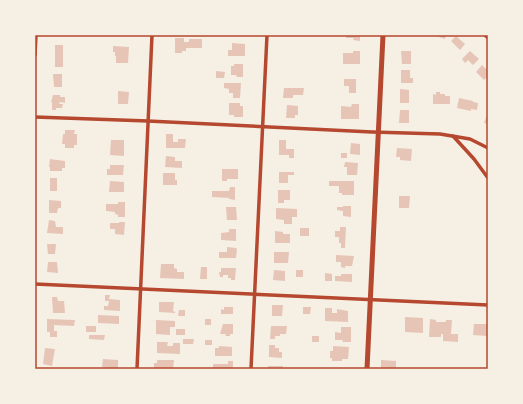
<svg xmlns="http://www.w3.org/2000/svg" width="523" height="404" font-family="Poppins,sans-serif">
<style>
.building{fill:#e6c5b7}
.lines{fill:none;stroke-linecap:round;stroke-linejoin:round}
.minor{stroke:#b5482f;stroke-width:3.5}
.secondary{stroke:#b5482f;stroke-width:5}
.neatline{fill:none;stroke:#b5482f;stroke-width:1.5}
</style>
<rect width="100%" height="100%" fill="#f6efe4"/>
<g class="building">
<path d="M346,35H360V41L353,40L354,38H346Z"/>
<path d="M437,35H446L445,39L436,36Z"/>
<path d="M456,36L465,44L460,50L451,41Z"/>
<path d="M175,38H184V42H189V39H202V48H186V51H182V53H175Z"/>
<path d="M232,43L245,44V56H228V50H232Z"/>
<rect x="55" y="45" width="8" height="22"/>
<path d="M113,46L129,47L128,63H116V56H115V52H113Z"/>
<path d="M353,51H360V64H343V53H353Z"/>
<path d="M401,51H411V64H402Z"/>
<path d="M470,51L479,59L473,65L468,60L465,63L462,59Z"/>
<path d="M234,64H243V77H237L236,75H231V66H234Z"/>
<path d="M482,65L488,71V76L484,80L476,72Z"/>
<path d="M401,70H410V78H413V83H401Z"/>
<path d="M216,71L225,72L224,78H216Z"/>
<path d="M53,74H62V87H54Z"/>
<path d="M344,79H356V93H349V86H344Z"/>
<path d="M224,83H241L240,98H233V93H229V89L224,88Z"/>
<path d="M284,88H304L303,95H293V98H283Z"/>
<path d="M400,89L409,90V103H400Z"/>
<path d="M118,91L129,92L128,104H118Z"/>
<path d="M436,92H440V94H445V96H450V104H433V94L436,95Z"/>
<path d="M53,95H60V97H65V103L60,102L59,104H63L62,108H56V110H52V102H51Z"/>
<path d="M459,98L473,101V102L478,103L477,110L471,109V111L457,108Z"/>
<path d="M229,103H240V106H243V117H234V115H229Z"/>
<path d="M352,104H359V119H341V106L351,107Z"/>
<path d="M287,105L298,106V115H295V118H286Z"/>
<path d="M400,110H409V123H399Z"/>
<path d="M488,112V124L484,123Z"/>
<path d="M65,130H75L74,134H77V145H74V148H65V144H62L63,134H65Z"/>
<path d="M166,134H173V142H178V139H186L185,148H166Z"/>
<path d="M111,140H124V156L110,155Z"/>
<path d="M279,140H286V149H294V158H289V155H279Z"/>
<path d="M351,143L360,144V155L350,154Z"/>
<path d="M397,148L412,149L411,161L400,160V157H396Z"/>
<rect x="341" y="153" width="6" height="5"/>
<path d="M166,156L175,157V161H182V168L165,167Z"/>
<path d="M50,159L65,161V168H62V171H50V167H49Z"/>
<path d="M345,162L358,163L357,175H347V167H344Z"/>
<path d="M110,165H124L123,175H107V169H110Z"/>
<path d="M222,169H238V179H227V181H222Z"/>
<path d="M279,172H294V175H288V183H279Z"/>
<path d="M163,173H175V180H177V185H163Z"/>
<rect x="50" y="178" width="7" height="13"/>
<path d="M110,181L124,182V192H109Z"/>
<path d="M329,181H354V195H342V193H339V186H329Z"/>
<path d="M230,187H235V200L229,199V198L212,197V191H229Z"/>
<path d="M278,190H290V200H284V203H278Z"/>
<path d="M399,196H410L409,208H399Z"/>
<path d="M49,200L61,201V208H58L57,213H49Z"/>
<path d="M118,202H125V217H118V215L115,214V212L106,211V204H118Z"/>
<path d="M343,206H351V217L343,216V211L337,210V207H343Z"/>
<path d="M226,207H236L237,220H227Z"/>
<path d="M276,208L297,209V217H292V224H284V220L276,219Z"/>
<path d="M49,220L55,221L56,227H63V234L47,233Z"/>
<path d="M119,222H125L124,235L115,234V229H110V223H119Z"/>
<path d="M340,227H346L345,248H341V243H339V237H335V231H340Z"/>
<rect x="300" y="228" width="9" height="8"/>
<path d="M229,229H236V241L221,240V233L229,232Z"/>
<path d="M275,231L283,232V234H290V243H275Z"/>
<path d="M47,244H56L55,254H48Z"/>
<path d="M227,247L236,248L237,249L236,258H219V252H227Z"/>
<path d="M274,252H289L288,263H274Z"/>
<path d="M336,255L354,256L352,266H345V268L341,267V262H336Z"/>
<path d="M48,262H57L58,273L47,272Z"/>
<path d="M161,264H174V268L177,269V272H184V279L160,278Z"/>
<path d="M201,267H207V279H200Z"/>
<path d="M221,268H236L235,280H231V278H228V275H223V277H220L219,272H221Z"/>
<path d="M274,270L285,271V281L273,280Z"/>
<rect x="296" y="270" width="7" height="7"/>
<path d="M325,273L332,274V281H325Z"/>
<path d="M341,274H352V282L335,281V276H341Z"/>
<path d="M105,295H110L109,299L120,300V311L104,310V306H108L109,301H105Z"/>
<path d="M52,297H57L58,301H64L65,313H53Z"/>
<path d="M159,302H174L173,311L175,312V313L159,312Z"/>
<path d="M272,305H283L282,316H272Z"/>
<path d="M224,307H233V314H221V309L224,310Z"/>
<path d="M303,307H311L310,314H303Z"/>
<path d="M325,308H332V313H337V309L348,311V322L325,321Z"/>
<path d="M179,310H185V316H178Z"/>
<path d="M98,315L119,316V324L98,323Z"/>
<path d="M405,317L423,318V333L405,332Z"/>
<path d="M47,319L75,320L74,326L54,325V331H57V337H50V332H47Z"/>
<rect x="205" y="319" width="6" height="6"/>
<path d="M430,319L436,320V322H446V320H452L451,334H458V342L443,341V334H441V337H429Z"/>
<path d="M156,320L175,321V327H170V335L156,334Z"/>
<path d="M223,324H233V334H230V336H225L226,334H220Z"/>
<path d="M474,324H488V336L473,335Z"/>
<rect x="86" y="326" width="10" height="6"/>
<path d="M271,326H287L286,334H280V336H275V339H270Z"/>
<path d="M341,327H351V342H342L343,340H335V332L341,333Z"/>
<rect x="176" y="329" width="9" height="6"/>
<path d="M89,335H105L104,340L89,339Z"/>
<rect x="312" y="336" width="7" height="6"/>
<path d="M183,339H194L193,344H183Z"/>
<rect x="205" y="340" width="7" height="5"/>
<path d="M157,342H168L167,346H173V343H180V354L157,353Z"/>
<path d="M269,345H275V348H279V352H282V358L269,357Z"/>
<path d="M219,346L232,347V356H215V348H219Z"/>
<path d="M333,346L349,347L348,359H342V361H332V358H330V351H333Z"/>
<path d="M45,348L55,349L52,366L43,364Z"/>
<path d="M103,359L118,360V369H108L109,368L102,367Z"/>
<path d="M157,360H174L173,369H154V363H157Z"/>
<path d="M381,360L396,361V369H381Z"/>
<path d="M228,361H233V369H213V364H228Z"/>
<rect x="268" y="366" width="15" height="3"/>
</g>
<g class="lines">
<g class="minor">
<path d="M485,35L488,38"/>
<path d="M35,55L36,35"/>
<path d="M35,117L148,121L372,132L440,134L470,139L488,148"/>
<path d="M453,136L474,159L488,178"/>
<path d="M35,284L488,305"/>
<path d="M137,369L152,35"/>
<path d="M251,369L267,35"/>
</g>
<path class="secondary" d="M367,369L383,35"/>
</g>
<rect width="523" height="404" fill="none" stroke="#f6efe4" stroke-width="72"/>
<rect x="36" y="36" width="451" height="332" class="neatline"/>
</svg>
